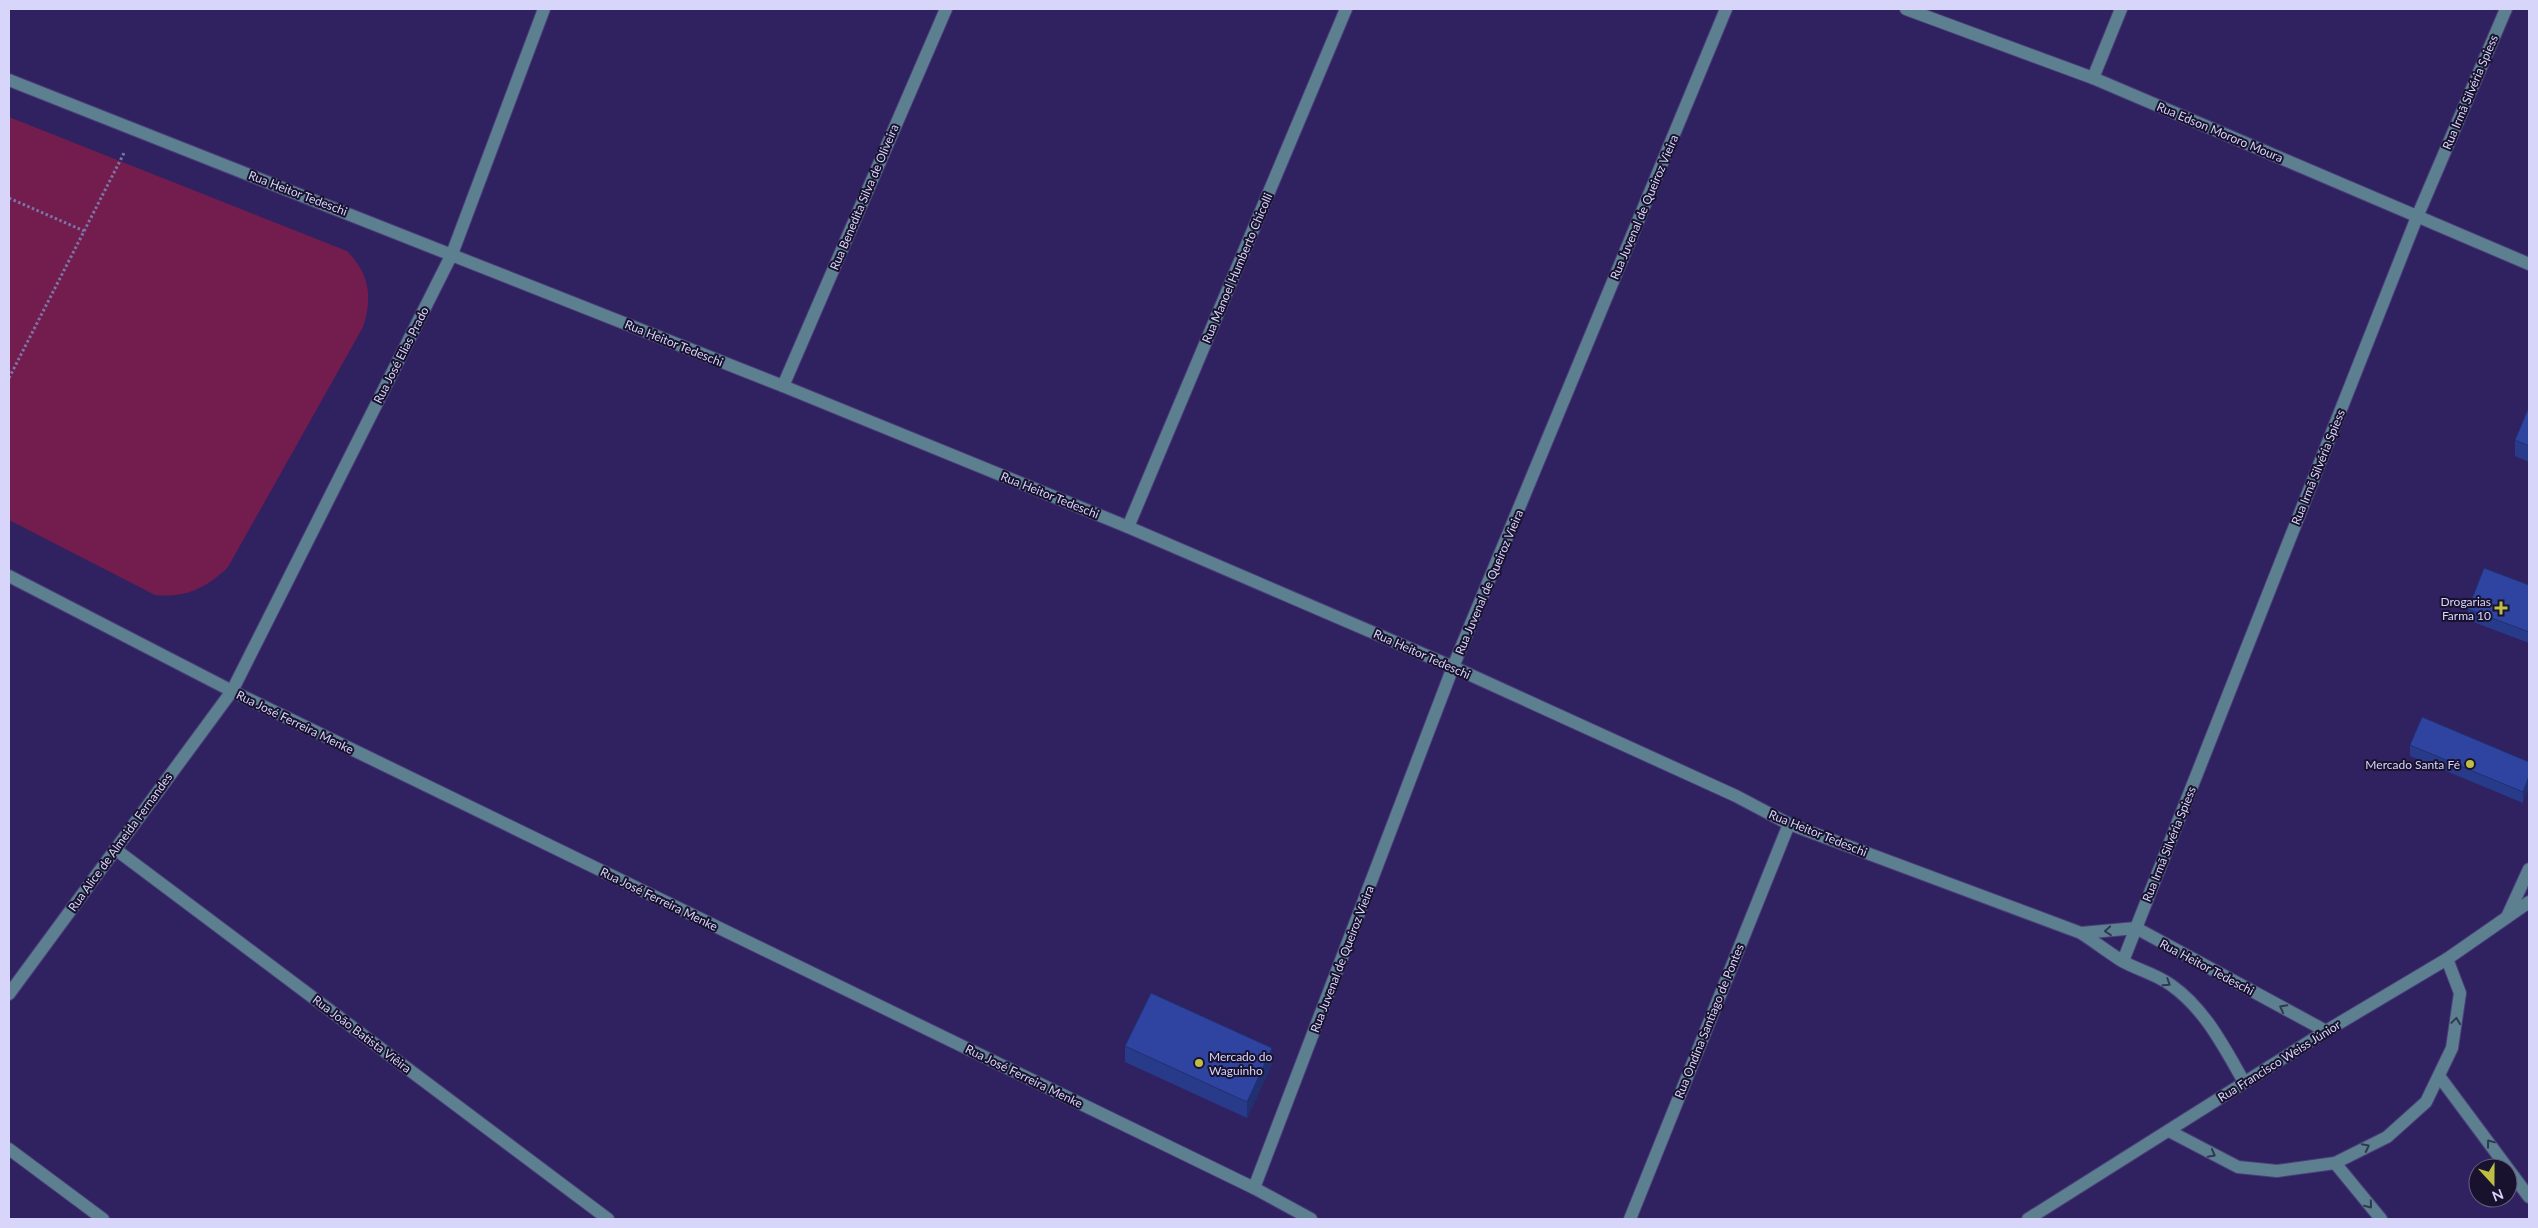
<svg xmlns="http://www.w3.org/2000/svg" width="2538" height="1228" font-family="Lato,sans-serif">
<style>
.green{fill:#731c4e}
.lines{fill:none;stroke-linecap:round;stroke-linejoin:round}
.minor-casing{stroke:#4b3f79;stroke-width:14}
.path{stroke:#7c73a6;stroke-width:3;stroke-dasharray:2.5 2.5;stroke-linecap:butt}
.minor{stroke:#5d8091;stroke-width:12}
.wall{fill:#283a8a}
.shaded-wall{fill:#213070}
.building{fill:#2f44a0;stroke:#213070}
.oneway{stroke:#303851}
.poi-dot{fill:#bebf42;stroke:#18122e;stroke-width:2}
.labels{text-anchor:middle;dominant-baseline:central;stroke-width:4;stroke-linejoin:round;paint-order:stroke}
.street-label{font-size:12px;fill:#d8d5fb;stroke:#18122e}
.poi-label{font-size:12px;fill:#d8d5fb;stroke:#18122e;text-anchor:end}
</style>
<rect width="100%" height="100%" fill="#302260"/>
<path class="green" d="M9,117L347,251C369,273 373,297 363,327L228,567C207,588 185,598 155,595L9,520Z"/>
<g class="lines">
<g class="minor-casing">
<g id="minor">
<path d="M1906,9L2093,78L2529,264"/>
<path d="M2093,78L2121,9"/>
<path d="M9,80L783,386L1128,527L1453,667L1736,796L1789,824L2081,933C2095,942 2108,952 2122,961C2138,970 2156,974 2171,985C2205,1009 2224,1047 2244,1082"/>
<path d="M783,386L946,9"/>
<path d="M1128,527L1346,9"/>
<path d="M9,576L232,691L1254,1188L1311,1219"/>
<path d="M115,849L608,1219"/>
<path d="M2507,917L2529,869"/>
<path d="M2081,933L2136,928L2326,1031"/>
<path d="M2123,961L2417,217L2506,9"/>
<path d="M9,994L232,691L452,254L544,9"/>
<path d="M2439,1076L2529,1197"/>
<path d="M2169,1131L2238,1167L2277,1171L2335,1163L2387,1137L2426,1102L2452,1048L2460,993L2447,959"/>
<path d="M9,1149L103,1219"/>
<path d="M2335,1163L2381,1219"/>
<path d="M1254,1188L1453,667L1726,9"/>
<path d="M1630,1219L1789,824"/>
<path d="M2028,1219L2326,1031L2447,959L2529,902"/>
</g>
</g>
<g class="path">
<path d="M9,198L84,231"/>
<path d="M9,378L124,153"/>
</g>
<use href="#minor" class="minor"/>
</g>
<g class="wall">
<path d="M2529,407V462L2515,456V440Z"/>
<path d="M2529,585V643L2468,620V609Z"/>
<path d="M2410,745L2529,762L2523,803L2410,756Z"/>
<path d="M1125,1046L1272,1064L1247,1118L1125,1062Z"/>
</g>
<g class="shaded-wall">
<path d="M2529,776V787L2523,803V792Z"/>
<path d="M1272,1048V1064L1247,1118V1102Z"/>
</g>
<g class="building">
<path d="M2529,407V446L2515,440Z"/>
<path d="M2484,568L2529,585V632L2468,609Z"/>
<path d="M2422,717L2529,762V776L2523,792L2410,745Z"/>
<path d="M1151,993L1272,1048L1247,1102L1125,1046Z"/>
</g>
<defs><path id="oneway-chevron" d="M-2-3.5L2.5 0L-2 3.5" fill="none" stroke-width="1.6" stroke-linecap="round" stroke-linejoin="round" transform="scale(1.25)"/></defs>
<g class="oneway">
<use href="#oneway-chevron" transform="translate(2108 931) rotate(175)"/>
<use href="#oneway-chevron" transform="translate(2167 983) rotate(33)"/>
<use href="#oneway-chevron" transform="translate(2283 1008) rotate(-152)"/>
<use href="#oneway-chevron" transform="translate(2456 1021) rotate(-82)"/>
<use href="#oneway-chevron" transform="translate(2490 1143) rotate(-127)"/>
<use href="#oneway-chevron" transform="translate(2366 1147) rotate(-27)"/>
<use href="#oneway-chevron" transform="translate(2212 1154) rotate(28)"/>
<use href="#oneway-chevron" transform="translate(2369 1205) rotate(51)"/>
</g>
<g class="poi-dot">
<path d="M2498.5 600.5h5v5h5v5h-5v5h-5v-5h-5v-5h5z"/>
<circle cx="2470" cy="764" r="5"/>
<circle cx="1199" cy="1063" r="5"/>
</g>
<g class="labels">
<g class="street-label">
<text transform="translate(2470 92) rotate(-67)">Rua Irmã Silvéria Spiess</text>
<text transform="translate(2220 132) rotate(23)">Rua Edson Mororo Moura</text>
<text transform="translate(298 193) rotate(21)">Rua Heitor Tedeschi</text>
<text transform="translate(864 197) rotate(-67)">Rua Benedita Silva de Oliveira</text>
<text transform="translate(1644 207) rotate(-67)">Rua Juvenal de Queiroz Vieira</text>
<text transform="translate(1237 268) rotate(-67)">Rua Manoel Humberto Chicolli</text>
<text transform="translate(674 343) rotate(22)">Rua Heitor Tedeschi</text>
<text transform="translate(401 355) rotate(-63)">Rua José Elias Prado</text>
<text transform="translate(2318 467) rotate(-68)">Rua Irmã Silvéria Spiess</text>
<text transform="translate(1050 495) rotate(22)">Rua Heitor Tedeschi</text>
<text transform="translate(1489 582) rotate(-67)">Rua Juvenal de Queiroz Vieira</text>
<text transform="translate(1422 654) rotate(24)">Rua Heitor Tedeschi</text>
<text transform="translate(295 722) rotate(26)">Rua José Ferreira Menke</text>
<text transform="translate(1818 833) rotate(22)">Rua Heitor Tedeschi</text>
<text transform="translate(120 842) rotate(-54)">Rua Alice de Almeida Fernandes</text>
<text transform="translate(2169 844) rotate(-68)">Rua Irmã Silvéria Spiess</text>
<text transform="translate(659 899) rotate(26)">Rua José Ferreira Menke</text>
<text transform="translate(1342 959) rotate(-69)">Rua Juvenal de Queiroz Vieira</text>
<text transform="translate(2207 967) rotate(28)">Rua Heitor Tedeschi</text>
<text transform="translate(1709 1021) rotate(-68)">Rua Ondina Santiago de Pontes</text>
<text transform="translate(362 1034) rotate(37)">Rua João Batista Viêira</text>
<text transform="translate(2279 1061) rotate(-32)">Rua Francisco Weiss Júnior</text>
<text transform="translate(1024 1076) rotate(26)">Rua José Ferreira Menke</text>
</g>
<g class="poi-label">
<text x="2491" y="601">Drogarias<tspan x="2491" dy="14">Farma 10</tspan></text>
<text x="2460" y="764">Mercado Santa Fé</text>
<text x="1209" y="1056" text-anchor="start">Mercado do<tspan x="1209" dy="14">Waguinho</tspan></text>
</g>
</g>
<rect width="2538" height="1228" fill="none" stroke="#d8d5fb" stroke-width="20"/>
<g transform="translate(2493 1183) rotate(159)"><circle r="24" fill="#18122e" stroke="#656080"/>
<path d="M0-4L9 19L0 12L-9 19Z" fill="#bebf42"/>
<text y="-8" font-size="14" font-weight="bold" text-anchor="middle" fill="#d8d5fb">N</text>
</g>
</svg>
